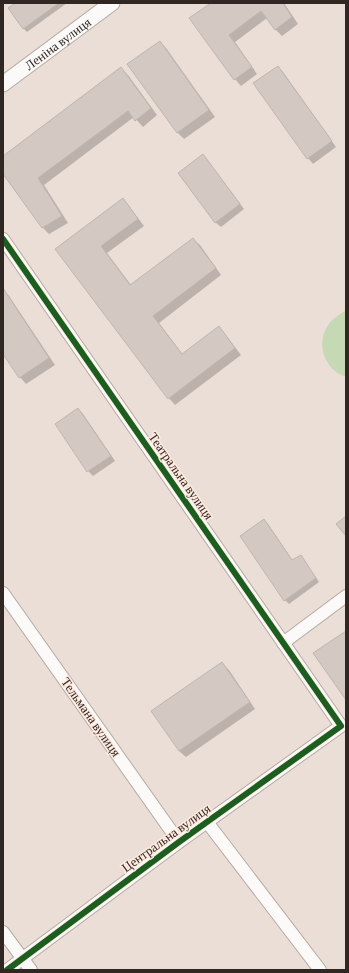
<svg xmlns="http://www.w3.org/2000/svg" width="349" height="973" font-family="'Crimson Pro',serif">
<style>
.green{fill:#c4d9b4}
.shadow{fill:#0003}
.building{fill:#d3c8c2;stroke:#c0b5b0}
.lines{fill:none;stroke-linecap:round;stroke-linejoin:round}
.minor-casing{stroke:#b5aaa4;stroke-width:14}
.tertiary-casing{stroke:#b5aaa4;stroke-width:17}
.minor{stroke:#fcfaf9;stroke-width:12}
.tertiary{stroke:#fcfaf9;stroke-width:15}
.cycleway-casing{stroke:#feeade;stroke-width:8}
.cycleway{stroke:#1b5e20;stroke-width:6}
.labels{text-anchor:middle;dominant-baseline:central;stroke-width:3;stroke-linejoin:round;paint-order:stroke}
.street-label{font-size:13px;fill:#302722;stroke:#feeade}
</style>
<rect width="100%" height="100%" fill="#ebded6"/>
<path class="green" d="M346,310V377C342,375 338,374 335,371C321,359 318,339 329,324C333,318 341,314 346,310Z"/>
<g class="shadow">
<path d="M17,3H67L27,32L24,29Z"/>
<path d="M212,3H284L298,24L282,36L275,29L267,18L235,42L257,74L241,86L235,79Z"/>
<path d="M160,42L166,48L215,117L184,139L178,133L129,64Z"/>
<path d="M278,67L283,72L336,147L313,164L308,158Z"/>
<path d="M121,69L128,75L157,115L143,127L134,117L44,185L68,223L49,234L43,228L3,173V157Z"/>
<path d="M203,156L208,161L244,209L221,227L215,222Z"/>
<path d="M123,199L129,206L144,226L107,253L131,285L193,239L200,245L221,275L159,323L183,355L219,327L225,334L241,355L175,405L169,398L57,249Z"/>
<path d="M3,290L9,296L55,365L26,384L20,377L3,352Z"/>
<path d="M78,409L83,414L115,461L93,476L88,471Z"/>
<path d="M264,520L268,524L293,561L304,560L319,582L289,604L285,600L241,536Z"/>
<path d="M222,664L229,670L255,709L186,757L179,751Z"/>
</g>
<g class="building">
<path d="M15,3H59L23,29L8,8Z"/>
<path d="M211,3H283L292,17L275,30L261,11L229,35L252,67L234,80L189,18Z"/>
<path d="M160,41L209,110L177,133L127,64Z"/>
<path d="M278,66L332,141L307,159L253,83Z"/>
<path d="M121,67L151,108L135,121L128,111L38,178L62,216L42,228L3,174V156Z"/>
<path d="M203,154L240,204L215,223L178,173Z"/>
<path d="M123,198L138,219L101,246L130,285L193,238L216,268L153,316L182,354L219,326L235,348L168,399L55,249Z"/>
<path d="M3,288L49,358L19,378L3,354Z"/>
<path d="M78,408L111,456L87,472L55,424Z"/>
<path d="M346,516V536L336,524Z"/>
<path d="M264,519L292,560L301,555L316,578L284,601L240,536Z"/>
<path d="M346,631V700L313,653Z"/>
<path d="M222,662L250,702L179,751L151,711Z"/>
</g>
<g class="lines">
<g class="minor-casing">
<g id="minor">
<path d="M3,239L341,726L179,842L7,970"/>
<path d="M3,593L179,842"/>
<path d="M283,643L346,596"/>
<path d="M207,822L320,970"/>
<path d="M3,932L31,970"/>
</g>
</g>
<g class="tertiary-casing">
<g id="tertiary">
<path id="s1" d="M3,84L112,3"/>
</g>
</g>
<use href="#minor" class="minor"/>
<use href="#tertiary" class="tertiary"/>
<g class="cycleway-casing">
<path id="cycleway" d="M3,239L341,726L179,842L7,970"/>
</g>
<use href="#cycleway" class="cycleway"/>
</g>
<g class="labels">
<g class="street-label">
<text stroke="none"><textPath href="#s1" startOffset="68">Леніна вулиця</textPath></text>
<text transform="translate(181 476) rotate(55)">Театральна вулиця</text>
<text transform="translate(91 717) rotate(55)">Тельмана вулиця</text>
<text transform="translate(166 838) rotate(-36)">Центральна вулиця</text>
</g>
</g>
<rect width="349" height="973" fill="none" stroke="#302722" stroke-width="8"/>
</svg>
